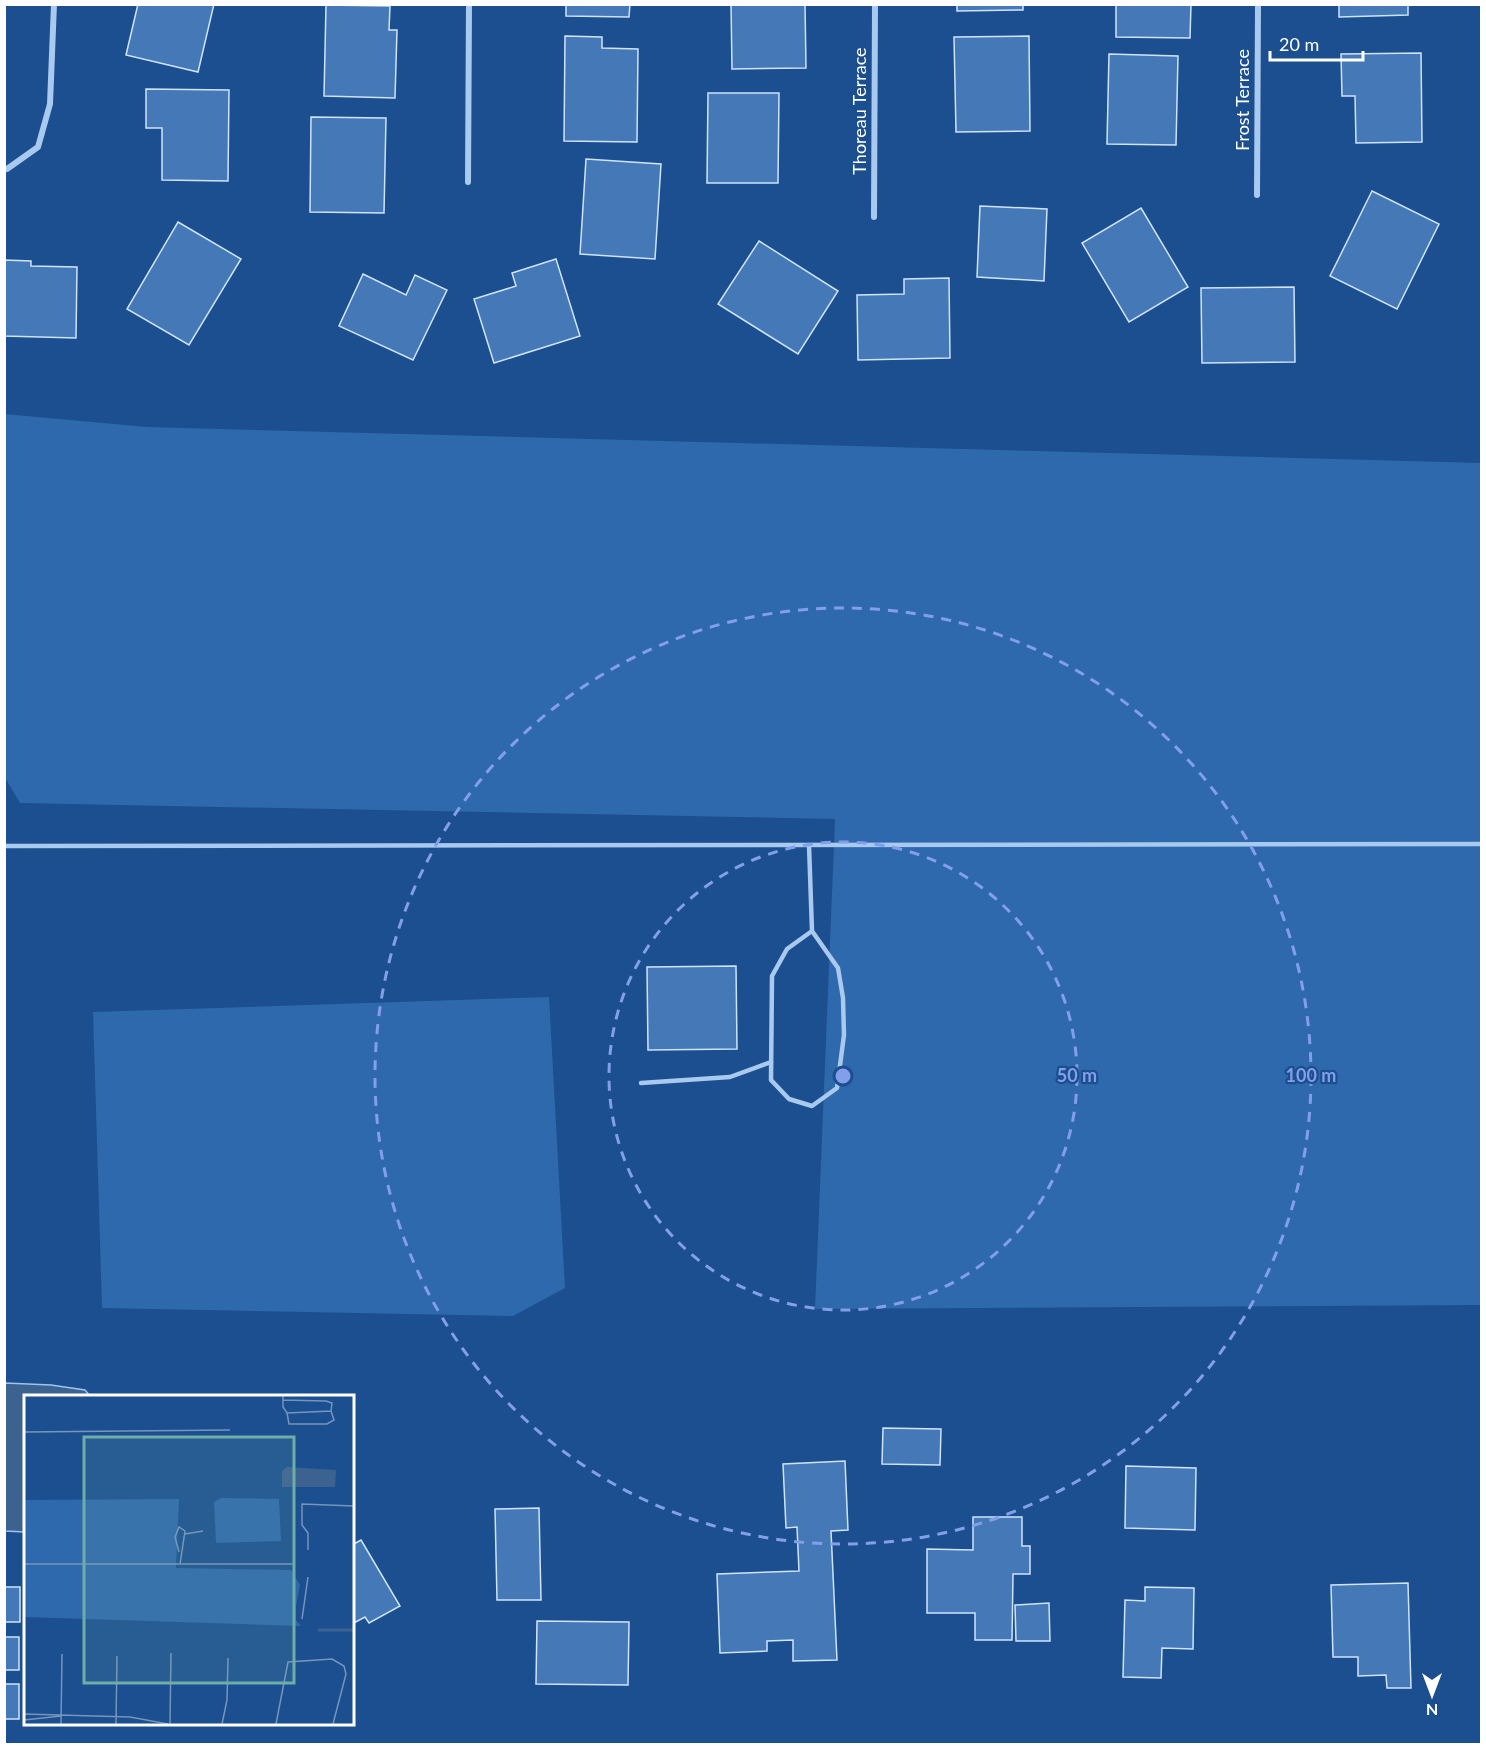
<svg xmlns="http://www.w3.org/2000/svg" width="1486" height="1749" font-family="Lato,sans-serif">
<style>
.green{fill:#2e69ad}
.water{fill:#3c6290;stroke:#9cc4f0;stroke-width:1.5}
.building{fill:#4478b7;stroke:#cfe3fa;stroke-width:1.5}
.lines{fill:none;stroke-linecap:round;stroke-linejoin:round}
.lane{stroke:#a9c9ee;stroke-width:4.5}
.street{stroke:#a9c9ee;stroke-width:6}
.ring{fill:none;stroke:#839eea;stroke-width:3;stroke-dasharray:10 8}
.labels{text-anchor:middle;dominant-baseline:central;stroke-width:4.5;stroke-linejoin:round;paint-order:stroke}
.street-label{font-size:18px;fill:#fff;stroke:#1b4f8f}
.inset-river{fill:none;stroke:#3c6290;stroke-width:3}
.inset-road{fill:none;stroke:#7695bc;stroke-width:1.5}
.view{fill:#6fada8;fill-opacity:0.15;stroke:#6fada8;stroke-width:3}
.inset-edge{fill:none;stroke:#fff;stroke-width:3}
.centre{fill:#839eea;stroke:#1b4f8f;stroke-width:3}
.ring-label{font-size:18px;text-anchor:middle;font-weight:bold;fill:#839eea;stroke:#1b4f8f;stroke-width:4.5;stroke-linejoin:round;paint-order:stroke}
</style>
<rect width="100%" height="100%" fill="#1b4f8f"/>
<g class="green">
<path d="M4,414L147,427L1481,463V1305L815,1309L835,819L20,803L4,776Z"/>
<path d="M549,997L565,1288L513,1316L102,1308L93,1012Z"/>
</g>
<path class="water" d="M5,1383L51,1385L85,1390L90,1396H26L25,1532L5,1531Z"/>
<g class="building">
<path d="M138,4H214L198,72L126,55Z"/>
<path d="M566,4H630L629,17L566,16Z"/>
<path d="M731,4H805L806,68L732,69Z"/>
<path d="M957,4H1023V10L957,11Z"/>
<path d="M1116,4H1191L1190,38L1116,37Z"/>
<path d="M1339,4H1408V15L1339,17Z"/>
<path d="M326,5L390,6L389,30H397L395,98L324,96Z"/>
<path d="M565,36L602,37V48L638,49L637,142L564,141Z"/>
<path d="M1029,36L1030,131L956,132L954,37Z"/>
<path d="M1421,53L1422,142L1356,143L1355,96H1342L1341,54Z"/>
<path d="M1109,54L1178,56L1176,145L1107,144Z"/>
<path d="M146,89L229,90L228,181L162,180V128H146Z"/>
<path d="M708,93H779L778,183H707Z"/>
<path d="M311,117L386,118L384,213L310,212Z"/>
<path d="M586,159L661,164L655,259L580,254Z"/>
<path d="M1372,191L1439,224L1397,309L1330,276Z"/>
<path d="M980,206L1047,209L1044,281L977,277Z"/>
<path d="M1141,208L1188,287L1129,322L1082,243Z"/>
<path d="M178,222L241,259L189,345L127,309Z"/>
<path d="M759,241L838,291L798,354L718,304Z"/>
<path d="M556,259L580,336L494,363L474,299L516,286L512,273Z"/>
<path d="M4,260L31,261V266L77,267L76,338L4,336Z"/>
<path d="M363,274L406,295L415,275L447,290L413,360L339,326Z"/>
<path d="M949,278L950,358L858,360L857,295L904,294V279Z"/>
<path d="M1294,287L1295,362L1202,363L1201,288Z"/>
<path d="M736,966L737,1049L648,1050L647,967Z"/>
<path d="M883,1428L941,1429L940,1465L882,1464Z"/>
<path d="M845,1461L848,1530L831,1531L837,1660L793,1661V1640L767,1641V1651L720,1653L717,1574L799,1571L797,1527L786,1528L783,1464Z"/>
<path d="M1126,1466L1196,1468L1195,1530L1125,1528Z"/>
<path d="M539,1508L541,1600H497L495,1509Z"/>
<path d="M973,1517H1022V1546H1030V1574H1013L1012,1640H975V1613H927V1549L973,1550Z"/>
<path d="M361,1540L400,1606L369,1623L365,1617L352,1624V1545Z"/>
<path d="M1408,1583L1411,1688H1387L1386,1675L1358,1676V1657H1333L1331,1585Z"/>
<rect x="4" y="1587" width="16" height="35"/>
<path d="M1145,1587L1194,1588L1193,1649L1162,1648L1161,1678L1123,1677L1125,1600L1145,1601Z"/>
<path d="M1049,1603L1050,1641H1016L1015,1605Z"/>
<path d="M537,1621L629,1622L628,1685L536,1684Z"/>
<rect x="4" y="1637" width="15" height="33"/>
<rect x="4" y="1684" width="15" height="35"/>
</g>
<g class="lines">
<g class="lane">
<path d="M809,845L812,931L787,949L772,976L771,1080L789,1099L812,1106L837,1088L844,1035L843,998L838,968L812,931"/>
<path d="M4,846L1482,844"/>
<path d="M641,1083L730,1077L771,1062"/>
</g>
<g class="street">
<path d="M4,170L7,169L38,147L50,104L54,4"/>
<path d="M468,182L469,4"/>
<path d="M1257,195L1258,4"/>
<path d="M874,217L875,4"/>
</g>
</g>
<g class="ring">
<circle cx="843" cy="1076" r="234"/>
<circle cx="843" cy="1076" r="468"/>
</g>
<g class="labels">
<g class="street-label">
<text transform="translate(1242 100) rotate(-90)">Frost Terrace</text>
<text transform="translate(859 111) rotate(-90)">Thoreau Terrace</text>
</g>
</g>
<g transform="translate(24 1395)">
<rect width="330" height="330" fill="#1b4f8f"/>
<path d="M197,103L255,104L257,146L192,148L190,107ZM155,104L152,173L267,175L276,190L272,211V225L277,231L0,222V105Z" fill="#2e69ad"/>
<path d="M263,72L312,75L311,92H258V76Z" fill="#3c6290"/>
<path class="inset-river" d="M294,235H330"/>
<path class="inset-road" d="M259,5L302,6L308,8L307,16L263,18L259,12V1M263,18L265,29H303L310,25L307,16M0,37L206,35M161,139L179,136M284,155V138L278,130V109L330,111M155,157L151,142L155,132L161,136L156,169M0,169H271M278,224L284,182M0,319L106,322L144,329M0,325L37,321M37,329L38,259M92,329L93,261M146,329L147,258M198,329L203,305L204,263M252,329L264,267L308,264L320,271L322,279L309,329"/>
<path class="view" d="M60,42H270V288H60Z"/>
<rect width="330" height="330" class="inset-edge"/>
</g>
<circle cx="843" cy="1076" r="9" class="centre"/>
<g class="ring-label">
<text x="1077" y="1082">50 m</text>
<text x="1311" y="1082">100 m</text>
</g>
<rect width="1486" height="1749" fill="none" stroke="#ffffff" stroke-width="12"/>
<g transform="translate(1432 1695) rotate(180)" stroke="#1b4f8f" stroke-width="4.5" paint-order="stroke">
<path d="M0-4.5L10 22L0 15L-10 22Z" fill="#ffffff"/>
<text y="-9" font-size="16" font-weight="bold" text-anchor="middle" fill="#ffffff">N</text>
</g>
<path d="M1270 51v9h93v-9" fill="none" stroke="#ffffff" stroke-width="3"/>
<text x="1279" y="51" font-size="18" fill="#ffffff" stroke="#1b4f8f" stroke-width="4.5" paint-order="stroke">20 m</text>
</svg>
